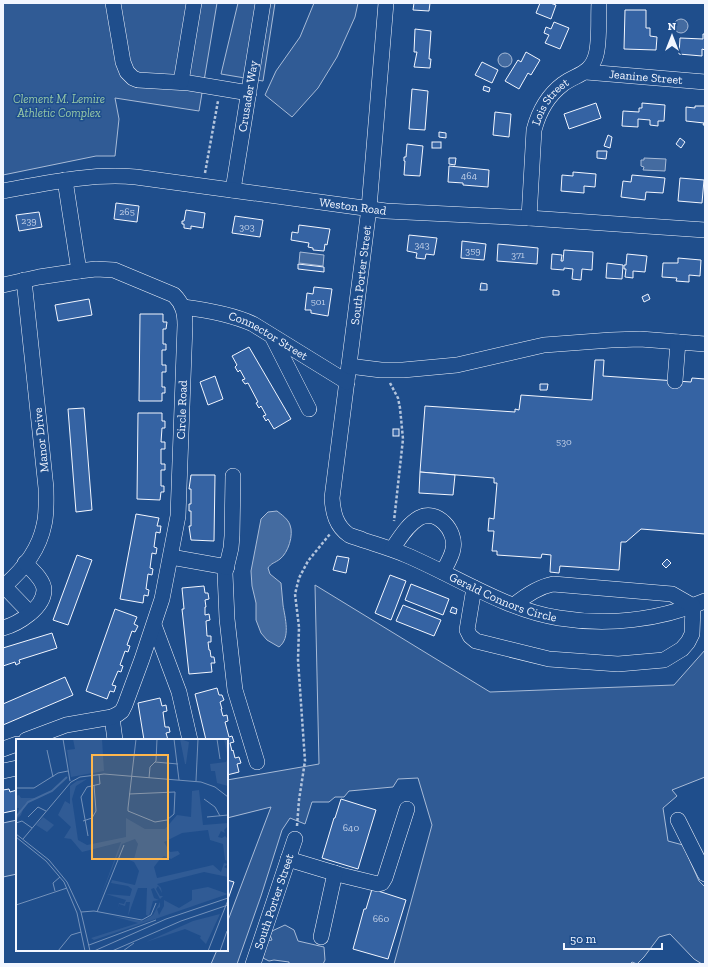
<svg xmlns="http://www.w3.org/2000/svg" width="708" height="967" font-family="'Zilla Slab',serif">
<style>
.built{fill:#305b95;stroke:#a8bbd7}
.water{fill:#446ba0;stroke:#a8bbd7}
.building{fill:#3563a3;stroke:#f2f6ff}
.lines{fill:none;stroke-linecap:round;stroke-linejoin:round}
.minor-casing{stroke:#f2f6ff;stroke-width:16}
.path{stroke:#b3c4dc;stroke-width:2.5;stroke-dasharray:3 2;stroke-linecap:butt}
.minor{stroke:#1f4e8c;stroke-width:15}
.labels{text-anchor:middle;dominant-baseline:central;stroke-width:3;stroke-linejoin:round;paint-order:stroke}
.number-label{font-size:10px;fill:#c3d1e8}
.street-label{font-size:12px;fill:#f2f6ff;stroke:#1f4e8c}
.park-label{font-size:12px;font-style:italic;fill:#97c8a6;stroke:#1f4e8c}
.inset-river{fill:none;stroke:#446ba0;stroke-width:2}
.inset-road{fill:none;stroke:#7391ba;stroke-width:1}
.view{fill:#ffb74d;fill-opacity:0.15;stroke:#ffb74d;stroke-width:2}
.inset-edge{fill:none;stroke:#f2f6ff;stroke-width:2}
</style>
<rect width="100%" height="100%" fill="#1f4e8c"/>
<g class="built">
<path d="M3,3H217L199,111L115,98L119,119L115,156H96L3,175Z"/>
<path d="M238,3H275L263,81L221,74Z"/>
<path d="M314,3H358L355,17L337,57L318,88L292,117L265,95L276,71L300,37Z"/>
<path d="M315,585L490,692L674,685L705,650V777L672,790L677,796L663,808L668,841L683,845L699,881L705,887V964H702L694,959L670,934L659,937L644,957L637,964L632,962L630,964H394L432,825L418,778L398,779L393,787L349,791L344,797H335L329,802H312L305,824L290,818L282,830L261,896L237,964H211L217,950H227V923L271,807L227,818V780L319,764Z"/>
<path d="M17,820V874L3,877V823Z"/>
<path d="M285,925L294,930L298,941L324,947L325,960L323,964H289V962L274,960L269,961L263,958L267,941L272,940L270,935L272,931Z"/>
</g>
<g class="water">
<circle cx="681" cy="26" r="7"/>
<circle cx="505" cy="60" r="7"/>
<path d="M644,158L666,159L665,171L643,170L644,167L641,166V160H644Z"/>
<path d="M300,252L324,255L323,266L299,263Z"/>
<path d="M277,511C282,515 288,519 290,525C294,535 288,553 280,559C275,563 271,563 268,568L270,574L281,583C282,590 282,598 283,605C285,618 291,638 279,647L267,640L261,633L256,620V603L252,586L251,571L261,519L268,512Z"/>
</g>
<g class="building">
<path d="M414,3H430L429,11L413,10Z"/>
<path d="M540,3H550L556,5L551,19L536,13Z"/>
<path d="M625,10H646V28H650V36L657,37L656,50L624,49Z"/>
<path d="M554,22L569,28L560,49L545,43L549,35L544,33L546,27L551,29Z"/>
<path d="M415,29L431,31L429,59H431L430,68L414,67L417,52H414Z"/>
<path d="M703,34H705V50L702,49V56L679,54L680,38L703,39Z"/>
<path d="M526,52L540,60L531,75L528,73L519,89L505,81L518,60L521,62Z"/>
<path d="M482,62L498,70L492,83L475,75Z"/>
<path d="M484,86L490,88L489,92L483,90Z"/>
<path d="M412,89L428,91L425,130L409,129Z"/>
<path d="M596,103L601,118L569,129L564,114Z"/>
<path d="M642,103L665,105L664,121H658V126L650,125V120L638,119V127L622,126L623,111L639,112V108H642Z"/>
<path d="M695,106H705V125H703L704,123L686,121V107L695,108Z"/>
<path d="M495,112L511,114L509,137L493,135Z"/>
<path d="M439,132L446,133V138L439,137Z"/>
<path d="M608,135L612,137L610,148L604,146Z"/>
<path d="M680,138L685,142L681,148L676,144Z"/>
<rect x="432" y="142" width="9" height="6"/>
<path d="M407,144L423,146L420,176L404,175L405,161H404V157H406Z"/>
<path d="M597,151H607L606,159L597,158Z"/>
<path d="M449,158H456L455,165L449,164Z"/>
<path d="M449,166L489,170L488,187L463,185V183L448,182Z"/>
<path d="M573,172L596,174L595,187L584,186V193L561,191L562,175L573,176Z"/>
<path d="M632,175L665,178L663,193L646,192L645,200L621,197L623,181L631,182Z"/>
<path d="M680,178L704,180L702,203L678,201Z"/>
<path d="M116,203L139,206L137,222L114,219Z"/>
<path d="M186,210L205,213L203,228L191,226V229L184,228V224H182V221H184Z"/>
<path d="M39,212L42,227L19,231L16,215Z"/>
<path d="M235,216L263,220L260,237L232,233Z"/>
<path d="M299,225L330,229L327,245L325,244L324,251L313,250V248L308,247L309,243L291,240L292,232L298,233Z"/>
<path d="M409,235L437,238L434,255L426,254L425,259L416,258L417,253L407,251Z"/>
<path d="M462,241L486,244L484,260L461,258Z"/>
<path d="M498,244L538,248L537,264L497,261Z"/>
<path d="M564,250L593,252L592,270L582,269L581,280L572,279L573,269L564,268V270L551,269L552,254L562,255L561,261H563Z"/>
<path d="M627,254L647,256L645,272L633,271V278L625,277L626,269H624V265H626Z"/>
<path d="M678,258L701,260L700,276L689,275V282L676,281L677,278L662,277L663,263H678Z"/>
<path d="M607,263L623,265L622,279L606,278Z"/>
<path d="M298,264L324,267V272L298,269Z"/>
<path d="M481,283L487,284V290H480Z"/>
<path d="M314,287L332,289L328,316L311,313V310H305L307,293L313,294Z"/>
<path d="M553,290L559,291V295H553Z"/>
<path d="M648,294L650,299L644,302L642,297Z"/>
<path d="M89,299L92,315L58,321L55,305Z"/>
<path d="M140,314H163V322H167L166,329H163V344H166V350H162V365H166V372H162V387H165V393H162V401H139Z"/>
<path d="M249,347L291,419L274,429L268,419L266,421L263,416L266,415L261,406L259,408L256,403L258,402L248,383L245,384L242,380L245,379L240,370L238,372L235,367L237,365L232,356Z"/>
<path d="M595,360H604L603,376L691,382L692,378L705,379V534L641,529L626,542H621L619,570L560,566L559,573L550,572L551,555L542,554L541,558L497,555V551H492L494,531H488L489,518L494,519L497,483H494V478L420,472L425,406L515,412V409L519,410L521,395L592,400Z"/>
<path d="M215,376L223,399L208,405L200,382Z"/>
<path d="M540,384H548L547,390H540Z"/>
<path d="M84,408L92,510L76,512L68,409Z"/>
<path d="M138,413H162V421H165V428H162L161,442H165V449H161V464H165V470H161V486H164V492H161L160,500L137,499Z"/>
<rect x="393" y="429" width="6" height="7"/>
<path d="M420,472L455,475L453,495L419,493Z"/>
<path d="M191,475H215L214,541L191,540L189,526H191V511H189V504H191V489H189Z"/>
<path d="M136,514L159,518L157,526H161L160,533L156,532L154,547L157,548L156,554L152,553L150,568L153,569L152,575L148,574L146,589L149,590L148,596L144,595L143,603L120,599Z"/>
<path d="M77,555L92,560L68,625L53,620Z"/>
<path d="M337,556L349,558L346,573L333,570Z"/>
<path d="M667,559L671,563L666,568L662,564Z"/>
<path d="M390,575L406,581L391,620L375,613Z"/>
<path d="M411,584L449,599L443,615L405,600Z"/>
<path d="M204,586L205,593H208L209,599L205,600L206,607H205V615L209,614L210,620L206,621L207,636H211V642H208L209,650H210L211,657H214L215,663H211L212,672L189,674L182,609H184L182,588Z"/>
<path d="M403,605L441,620L434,636L396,621Z"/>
<path d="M452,607L457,609L456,614L450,612Z"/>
<path d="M115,609L137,617L134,624L138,626L135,632L132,631L127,645L130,646L128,652L125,651L120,665L123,666L121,672L118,671L112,685L116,686L114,692L110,691L107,699L86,691Z"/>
<path d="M52,633L57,648L19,660L20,663L16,665L15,662L3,666V648Z"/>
<path d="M65,677L73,695L3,725V704Z"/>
<path d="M217,688L219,695H222L224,700L220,702L222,709H221L223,716L227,715L228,721L225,722L229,737L232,736L234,742L230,743L232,751L233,750L235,758L239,757L241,763L237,764L239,772L227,775V740H206L195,694Z"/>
<path d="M160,698L162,706L166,705L167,711L163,712L165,727H169L170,732L166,733L168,740H144L138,703Z"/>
<path d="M9,789L10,792L17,790V810L3,813V790Z"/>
<path d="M341,799L376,810L358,869L322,858L334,818H335Z"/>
<path d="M227,880L234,882L227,902Z"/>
<path d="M372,889L406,900L388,959L353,949L364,909H366Z"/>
</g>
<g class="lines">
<g class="minor-casing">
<g id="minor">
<path d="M113,3L123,62L127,72L133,78L138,80L189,83L249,93"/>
<path id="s1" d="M386,3L369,208L332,498C333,513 336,526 349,535C353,537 359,538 363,540C378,545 392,549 406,555C456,576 506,610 559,618C608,626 659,620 705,601"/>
<path id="s2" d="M586,72L705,82"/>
<path d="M181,82L194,3"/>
<path id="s3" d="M233,190L263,3"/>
<path id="s4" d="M3,191C47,183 91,173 136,177L386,211L529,218L705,230"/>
<path id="s5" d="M529,218L534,130C539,111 547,96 563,84C577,74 591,74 596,55C600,40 598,19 599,3"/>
<path d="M3,285L39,277L79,271L65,180"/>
<path id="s6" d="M183,307C207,310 231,314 253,324L347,382"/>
<path d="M273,338L309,409"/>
<path d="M349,366L381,370H403L457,365L544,345L611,340L640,339L705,344"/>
<path d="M675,381L678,342"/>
<path d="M233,476L232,536L231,548L225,573L227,619L235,690L257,762"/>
<path d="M392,549C400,538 407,525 419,518C437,508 457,531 453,549C452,556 447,564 443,572"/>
<path d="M171,557L227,567"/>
<path d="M4,586L30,613"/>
<path d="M3,587C22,571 39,550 44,525C47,513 46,500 46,488L24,280"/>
<path d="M474,588L467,630L470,636L476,641L549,659L618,664L664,660L682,649L688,642L692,634L693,606L672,594L553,584C538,587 525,596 514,605"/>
<path d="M154,625L179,692L190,740"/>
<path d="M3,628C18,624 44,608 44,590C44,580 32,570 25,563"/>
<path d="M112,717L115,740"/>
<path id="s7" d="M26,740L66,725L112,717L118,714L122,711L125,705L142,659L162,599L178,516L185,325C185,313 183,304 174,295L114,270L96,269L79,271"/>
<path d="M3,749L17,744"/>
<path d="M3,771L17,768"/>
<path d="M678,820L705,874"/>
<path d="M288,859L341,875L378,884L382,883L385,878L407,809"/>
<path d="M321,937L335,873"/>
<path id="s8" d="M253,964L295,839"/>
</g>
</g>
<g class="path">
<path d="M205,173L218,101"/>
<path d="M390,383L398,398L400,408L403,439L394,521"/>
<path d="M297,826L299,800L305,761L298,660L299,627L295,594L299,578L308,561L330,534"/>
</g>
<use href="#minor" class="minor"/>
</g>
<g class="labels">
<g class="number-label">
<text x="469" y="176">464</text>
<text x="127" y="212">265</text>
<text x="29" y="221">239</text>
<text x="247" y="227">303</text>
<text x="422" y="245">343</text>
<text x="473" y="251">359</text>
<text x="518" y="255">371</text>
<text x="318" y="302">501</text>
<text x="564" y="442">530</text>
<text x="351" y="828">640</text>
<text x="381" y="919">660</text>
</g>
<g class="street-label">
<text stroke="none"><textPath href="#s2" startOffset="60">Jeanine Street</textPath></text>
<text stroke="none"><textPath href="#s3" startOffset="95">Crusader Way</textPath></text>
<text stroke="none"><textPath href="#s5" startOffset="121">Lois Street</textPath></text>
<text stroke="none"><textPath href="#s4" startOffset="353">Weston Road</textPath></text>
<text transform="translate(361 275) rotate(-83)">South Porter Street</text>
<text stroke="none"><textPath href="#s6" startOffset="91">Connector Street</textPath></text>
<text stroke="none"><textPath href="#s7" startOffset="411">Circle Road</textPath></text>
<text transform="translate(41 440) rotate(-96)">Manor Drive</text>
<text stroke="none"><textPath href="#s1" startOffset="707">Gerald Connors Circle</textPath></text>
<text stroke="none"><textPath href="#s8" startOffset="66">South Porter Street</textPath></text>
</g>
<g class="park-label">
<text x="59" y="99">Clement M. Lemire<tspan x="59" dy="14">Athletic Complex</tspan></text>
</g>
</g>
<g transform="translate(16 739)">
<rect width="212" height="212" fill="#1f4e8c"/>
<path d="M57,0H86L88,32L55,38L51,11L59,10ZM164,0L173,3L170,25H169ZM208,0H212V47L201,44L199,32H195L194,25L210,23L212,19ZM71,40L60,47L56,60L62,101L71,106L110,98V79L129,90H149L161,76L175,78L176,52L183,51L187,86L212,84V87L208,91L209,94L205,92L202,98L206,99L209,97L212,100V122L209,121L207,105L194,101L192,91L166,94L148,103L154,113L162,112L164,115L155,120L148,117L144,120L138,128L141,139L197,126L205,133L208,124L212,125L208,128L212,130V138L188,133L141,145L145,149L146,154L142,147L140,150L144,157H147L144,160L138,149L135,150L138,159L143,161L137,162L133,177L130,176L131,149H122L112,177L114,163H110L109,167L103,165L101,172L103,164L108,165L110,161L90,155L114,157L116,150L112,147L95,144L96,141L119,146L123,132L118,123L113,121L118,120L122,105L119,100L106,105L83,162L105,103L66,113L55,100L48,99L55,88L42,76L49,62L54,65V47L61,42ZM3,56L5,59H22L9,65L5,76L0,81L3,69H0V57ZM27,78L38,86L31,93L20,86ZM192,148L212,155L78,201L75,199L122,184L96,177L127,182L137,176L144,163V168L141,170L143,176L148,167V161L163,169L176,161V151ZM204,175L190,205L184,199L185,197L169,190L130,203L177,182Z" fill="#305b95"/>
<path class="inset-river" d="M0,78L12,63L36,52L51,38"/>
<path class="inset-road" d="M47,0L54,42M158,0L163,41M201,0L204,20M31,11L37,38M139,23L162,25M133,39L134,28L140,22L141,0M180,42L182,0M0,49H18L42,34L52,32M113,55L159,53L158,75L151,81L139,83L112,72V69L120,0M188,60L199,68L204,77M12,78L22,68L30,72M191,78L212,76M67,82L76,79L80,72L78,46M0,84L6,82L16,89M0,95L33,121L51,143L65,173L74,212M72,97L65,58L71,48L84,45L83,35M0,98L30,122L48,143L61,174L69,212M7,100L55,43L64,38L88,35L185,43L199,48L212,58M39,152L37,144L44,138M0,166L51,149M65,173L78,172L126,181L135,176L140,164M81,173L108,106M73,206L140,181M42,212L55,196L65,193M78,212L150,180L212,159M96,212L165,182L212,166M107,212L118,204M192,212L212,161M204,212L211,192"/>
<path class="view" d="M76,16H152V120H76Z"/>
<rect width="212" height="212" class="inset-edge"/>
</g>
<rect width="708" height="967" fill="none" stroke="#f2f6ff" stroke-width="8"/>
<g transform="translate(672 36)" stroke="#1f4e8c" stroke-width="3" paint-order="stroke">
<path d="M0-3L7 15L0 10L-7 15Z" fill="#f2f6ff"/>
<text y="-6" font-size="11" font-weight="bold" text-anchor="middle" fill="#f2f6ff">N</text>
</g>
<path d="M564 943v6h98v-6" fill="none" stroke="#f2f6ff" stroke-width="2"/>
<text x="570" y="943" font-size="12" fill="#f2f6ff" stroke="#1f4e8c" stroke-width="3" paint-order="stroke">50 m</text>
</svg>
